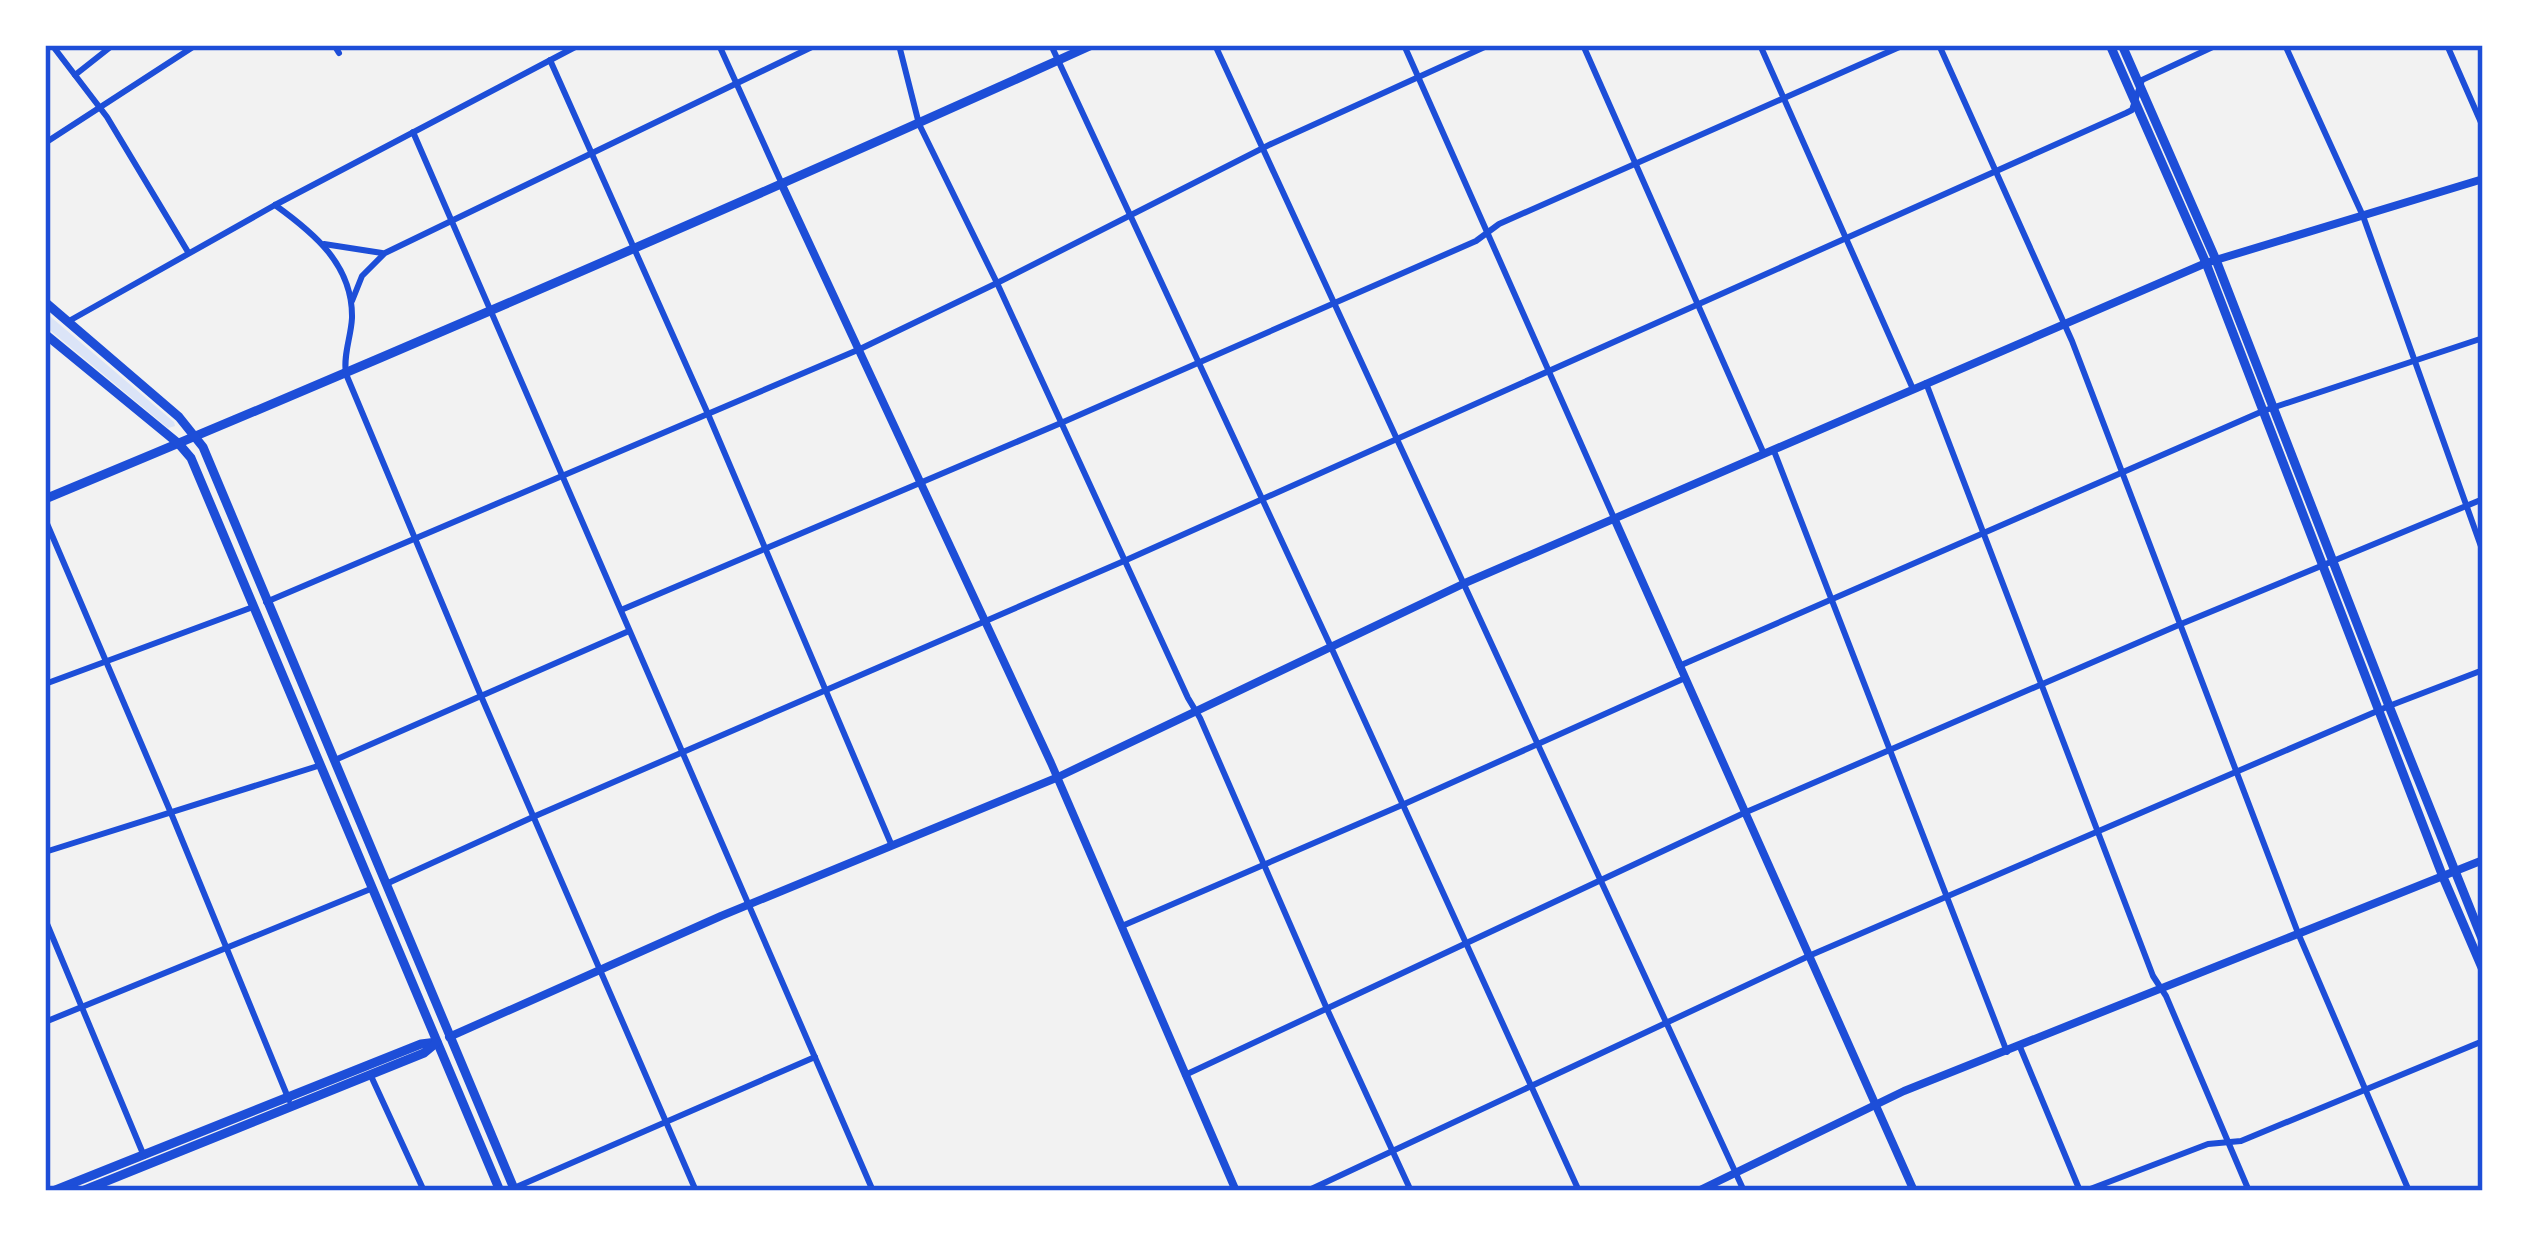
<svg xmlns="http://www.w3.org/2000/svg" width="2528" height="1236" font-family="'Varela Round',sans-serif">
<style>
.green{fill:#dbe4f7}
.lines{fill:none;stroke-linecap:round;stroke-linejoin:round}
.minor{stroke:#1d4ed8;stroke-width:6}
.tertiary{stroke:#1d4ed8;stroke-width:8}
.secondary{stroke:#1d4ed8;stroke-width:9}
.primary{stroke:#1d4ed8;stroke-width:9}
.neatline{fill:none;stroke:#1d4ed8;stroke-width:4.5}
</style>
<rect width="100%" height="100%" fill="#f2f2f2"/>
<path class="green" d="M45,312L174,422L175,426L168,428L45,326Z"/>
<g class="lines">
<g class="minor">
<path d="M52,45L107,117L188,252"/>
<path d="M334,45L339,53"/>
<path d="M719,45L782,184"/>
<path d="M899,45L919,124L997,283L1188,698L1200,718L1327,1009L1411,1191"/>
<path d="M1051,45L1331,647L1579,1191"/>
<path d="M1215,45L1744,1191"/>
<path d="M1404,45L1614,518"/>
<path d="M1583,45L1764,454"/>
<path d="M1760,45L1913,389"/>
<path d="M1939,45L2072,341L2298,933L2409,1191"/>
<path d="M2285,45L2363,216L2483,552"/>
<path d="M2447,45L2483,127"/>
<path d="M550,60L708,414L892,846"/>
<path d="M75,75L113,45"/>
<path d="M413,132L873,1191"/>
<path d="M45,143L196,45"/>
<path d="M275,205C314,233 353,265 352,318C351,337 343,355 346,374L481,696L696,1191"/>
<path d="M324,244L382,253"/>
<path d="M352,301L362,276L385,253L816,45"/>
<path d="M69,321L275,205L579,45"/>
<path d="M1926,383L2153,976L2166,996L2249,1191"/>
<path d="M1774,451L2007,1052"/>
<path d="M45,519L171,813L289,1100"/>
<path d="M266,602L860,349L997,283L1271,144L1489,45"/>
<path d="M621,610L1061,423L1476,241L1499,224L1904,45"/>
<path d="M1679,666L2263,411L2483,338"/>
<path d="M45,684L253,607"/>
<path d="M335,760L629,631"/>
<path d="M45,852L321,765"/>
<path d="M386,884L533,817L1124,561L2126,113L2132,110L2142,80L2217,45"/>
<path d="M45,919L144,1156"/>
<path d="M1122,926L1402,805L1685,678"/>
<path d="M45,1022L373,888"/>
<path d="M2020,1047L2080,1191"/>
<path d="M1185,1075L1744,813L2181,624L2483,499"/>
<path d="M371,1076L424,1191"/>
<path d="M514,1188L815,1057"/>
<path d="M1307,1191L1811,955L2389,706L2483,670"/>
<path d="M2085,1191L2208,1144L2241,1141L2483,1041"/>
</g>
<g class="tertiary">
<path d="M782,185L1051,763L1236,1191"/>
<path d="M1614,518L1914,1191"/>
<path d="M449,1037L721,916L1056,778L1465,583L2206,263L2483,179"/>
<path d="M1698,1191L1904,1091L2483,860"/>
</g>
<g class="secondary">
<path d="M2110,45L2206,263L2443,877L2483,970"/>
<path d="M2122,45L2216,260L2389,706L2483,941"/>
<path d="M45,499C397,353 745,202 1092,45"/>
</g>
<g class="primary">
<path d="M45,302L179,417L203,447L515,1191"/>
<path d="M45,334L179,444L191,458L500,1191"/>
<path d="M53,1191L421,1044L437,1042"/>
<path d="M82,1191L424,1053L436,1043"/>
</g>
</g>
<rect width="2528" height="1236" fill="none" stroke="#ffffff" stroke-width="96"/>
<rect x="48" y="48" width="2432" height="1140" class="neatline"/>
</svg>
